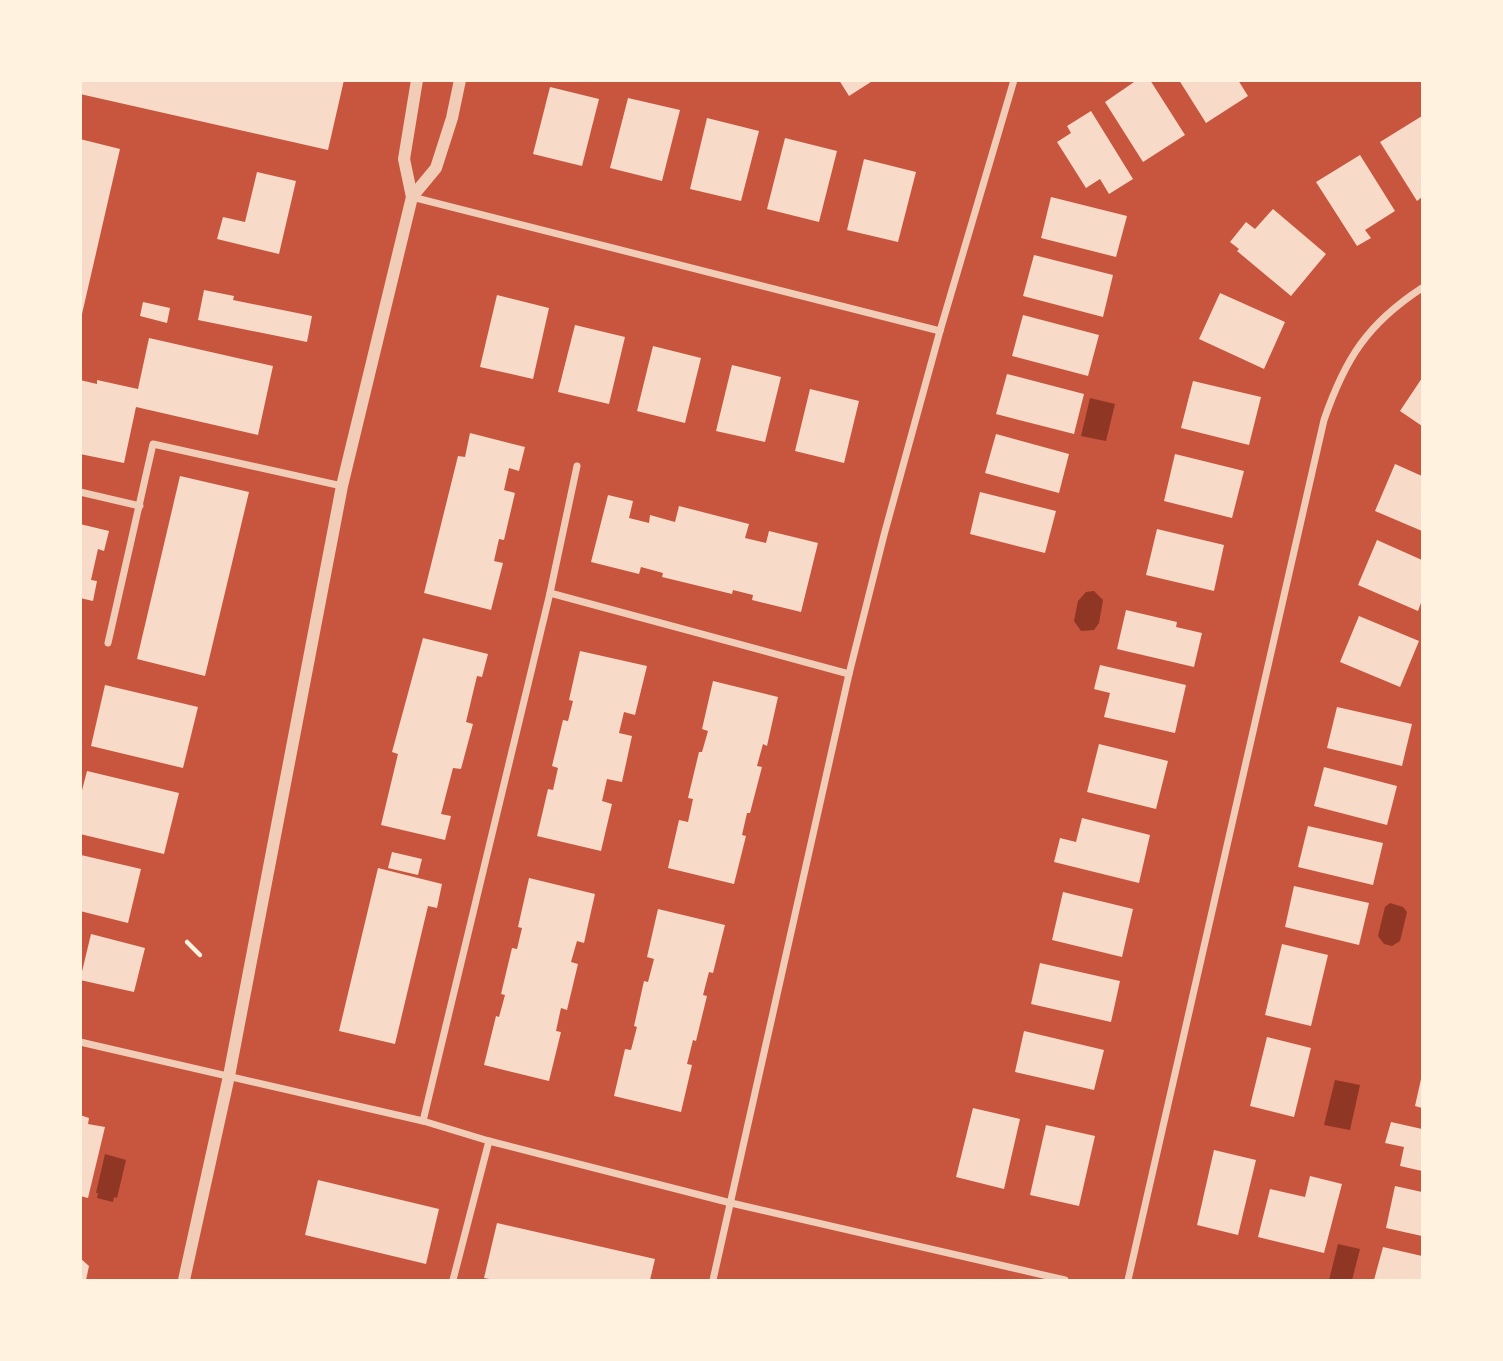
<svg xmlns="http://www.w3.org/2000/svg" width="1503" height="1361" font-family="'Space Grotesk',sans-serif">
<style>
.water{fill:#8f3625}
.building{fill:#f7dbc8}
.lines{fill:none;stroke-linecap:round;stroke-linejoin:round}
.path{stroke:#fff3e0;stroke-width:4.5}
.minor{stroke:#f1ccb7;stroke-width:7}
.tertiary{stroke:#f1ccb7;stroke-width:12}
</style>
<rect width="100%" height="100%" fill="#c8553d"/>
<g class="water">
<path d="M1090,398L1115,404L1106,441L1081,436Z"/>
<path d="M1094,591L1103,600L1099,623L1094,630L1081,631L1074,621L1078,601L1086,592Z"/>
<path d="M1390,903L1403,907L1407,912L1400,941L1392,946L1384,944L1378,936L1385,907Z"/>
<path d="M1335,1080L1360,1085L1350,1130L1324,1125Z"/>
<path d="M105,1154L126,1160L117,1198L114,1197L113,1202L97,1198L98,1193H96Z"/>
<path d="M1338,1244L1360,1249L1352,1280H1329Z"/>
</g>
<g class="building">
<path d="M80,80H344L328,150L80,94Z"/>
<path d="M839,80H874L849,96Z"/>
<path d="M1137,80H1150L1185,135L1143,162L1105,102Z"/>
<path d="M1179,80H1238L1248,96L1206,123Z"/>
<path d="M550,87L599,99L582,166L533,154Z"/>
<path d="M628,98L680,110L662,181L610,168Z"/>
<path d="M1091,111L1133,179L1109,194L1100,179L1086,188L1057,142L1071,133L1067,126Z"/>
<path d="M1422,116V197L1417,201L1380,142Z"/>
<path d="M707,118L759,131L741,201L690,189Z"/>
<path d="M785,138L837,151L819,222L767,209Z"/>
<path d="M80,139L120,149L82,314H80Z"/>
<path d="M1360,155L1395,211L1365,230L1371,238L1357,246L1316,182Z"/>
<path d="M864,159L916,172L898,242L847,230Z"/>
<path d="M257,172L296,181L279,254L217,239L223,217L245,222Z"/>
<path d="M1051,197L1127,216L1116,257L1041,238Z"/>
<path d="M1273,209L1326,254L1291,296L1237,251L1239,249L1230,242L1246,222L1255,229Z"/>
<path d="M1034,255L1113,275L1103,317L1023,296Z"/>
<path d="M204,290L234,296L233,300L312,316L307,342L198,320Z"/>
<path d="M1220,293L1285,322L1264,369L1199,339Z"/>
<path d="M497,295L549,308L533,379L480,367Z"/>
<path d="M143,302L170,308L167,323L140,316Z"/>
<path d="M1023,315L1099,335L1088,376L1012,356Z"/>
<path d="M575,325L625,337L609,404L558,392Z"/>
<path d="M149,338L273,366L258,435L136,407L124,463L80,454V380L97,384V380L138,389Z"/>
<path d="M653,346L701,358L685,423L637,411Z"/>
<path d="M732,365L781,377L765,442L716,431Z"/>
<path d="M1007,374L1084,394L1074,434L996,414Z"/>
<path d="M1422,378V426L1400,411Z"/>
<path d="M1193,381L1261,397L1249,445L1181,428Z"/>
<path d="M810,389L859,401L844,463L795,451Z"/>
<path d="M470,433L525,447L519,471L509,468L504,490L515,493L504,540L499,539L494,561L503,563L491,610L424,593L458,456L465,457Z"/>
<path d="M996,434L1069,454L1059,493L985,473Z"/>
<path d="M1175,454L1244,471L1232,518L1164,501Z"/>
<path d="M1395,464L1422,476V531L1375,511Z"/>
<path d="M180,476L249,492L205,676L137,659Z"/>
<path d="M980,492L1056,511L1045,553L970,534Z"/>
<path d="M608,495L633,501L629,518L649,523L650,515L675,522L679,506L749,524L745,538L766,543L769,531L818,543L801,612L752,600L753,595L733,590L732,594L662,577L663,573L641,567L639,574L591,562Z"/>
<path d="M80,524L109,531L104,551L98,549L91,580L97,581L93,601L80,598Z"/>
<path d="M1157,529L1224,545L1214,591L1146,575Z"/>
<path d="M1377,540L1422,560V600L1418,611L1358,585Z"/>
<path d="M1126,610L1177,622L1176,627L1202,633L1194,667L1117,649Z"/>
<path d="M1359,616L1419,641L1400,687L1340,662Z"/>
<path d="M423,638L488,654L482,677L477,676L466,722L473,724L461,769L453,768L441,814L451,816L445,840L381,825L398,754L392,752Z"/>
<path d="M580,651L647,666L635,715L624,712L619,733L632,736L622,782L607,779L602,801L612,804L601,851L537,836L548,789L553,790L558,768L552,766L563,720L568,721L573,701L569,700Z"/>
<path d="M1100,665L1186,685L1175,733L1104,717L1110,693L1094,689Z"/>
<path d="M713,681L778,697L767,746L763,744L757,766L762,767L750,813H747L742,835L746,836L734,884L668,868L679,820L688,822L693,799L688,798L699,752H702L708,731L702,729Z"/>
<path d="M105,685L198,707L183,768L91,746Z"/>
<path d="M1337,707L1412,724L1402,766L1327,748Z"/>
<path d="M1099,744L1168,761L1156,809L1087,792Z"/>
<path d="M1324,767L1397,786L1387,825L1314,806Z"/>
<path d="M87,771L179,793L164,854L80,834V798Z"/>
<path d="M1082,818L1150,835L1139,883L1054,862L1060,838L1076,842Z"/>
<path d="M1308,826L1383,843L1373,885L1298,867Z"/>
<path d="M392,852L422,859L418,875L388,868Z"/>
<path d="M81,855L141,869L128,923L80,911Z"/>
<path d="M378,868L442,884L437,908L428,906L395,1044L339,1031Z"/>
<path d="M529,878L595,894L584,943L577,941L571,962L578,964L567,1010L561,1008L556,1031L561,1032L549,1081L484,1065L496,1016L499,1017L505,995L501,994L512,948L517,949L522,928L518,927Z"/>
<path d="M1294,886L1369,903L1359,945L1285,927Z"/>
<path d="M1063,892L1133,909L1122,957L1052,940Z"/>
<path d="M658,909L725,925L713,973L709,972L703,995L707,996L696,1041L693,1040L687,1064L692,1065L681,1112L614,1096L625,1049L631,1050L637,1027L634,1026L644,981L648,982L654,959L647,957Z"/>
<path d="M91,934L145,948L134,992L80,980Z"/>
<path d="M1282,944L1328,955L1311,1026L1265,1015Z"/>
<path d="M1040,963L1120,981L1111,1022L1031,1004Z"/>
<path d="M1024,1031L1104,1050L1094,1090L1015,1072Z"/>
<path d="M1267,1037L1311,1048L1294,1117L1250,1106Z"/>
<path d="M1421,1079H1422V1108L1415,1106Z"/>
<path d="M973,1108L1020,1119L1004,1189L956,1177Z"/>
<path d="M80,1115L89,1118L88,1124L105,1127L88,1198L80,1196Z"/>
<path d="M1391,1122L1422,1129V1171L1400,1166L1404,1147L1385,1143Z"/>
<path d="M1046,1125L1095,1136L1079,1206L1030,1195Z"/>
<path d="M1214,1150L1256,1160L1238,1235L1197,1225Z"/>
<path d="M1310,1176L1342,1184L1324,1253L1258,1237L1270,1189L1305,1197Z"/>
<path d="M318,1180L439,1209L426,1264L305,1235Z"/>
<path d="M1395,1186L1422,1192V1236L1386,1228Z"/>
<path d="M497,1223L655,1259L650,1280H495L484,1278Z"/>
<path d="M1383,1247L1422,1256V1280H1374Z"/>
<path d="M80,1258L89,1266L86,1280H80Z"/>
</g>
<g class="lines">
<path class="path" d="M187,942L200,955"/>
<g class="minor">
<path d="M412,197L940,331"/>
<path d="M80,492L140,506"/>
<path d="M550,593L849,674"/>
<path d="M108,643L153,444L342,486"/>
<path d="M80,1042L423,1121L489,1141L731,1203L1065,1280"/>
<path d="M423,1121L550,593L577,466"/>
<path d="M453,1280L489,1141"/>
<path d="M713,1280L849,674L884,535L940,331L1014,80"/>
<path d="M1128,1280L1324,420C1345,359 1367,324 1422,288"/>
</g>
<g class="tertiary">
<path d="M412,197L404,159L417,80"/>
<path d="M184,1280L229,1076L342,486L412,197L436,168L452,118L460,80"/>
</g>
</g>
<rect width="1503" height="1361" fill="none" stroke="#fff3e0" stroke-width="164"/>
</svg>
